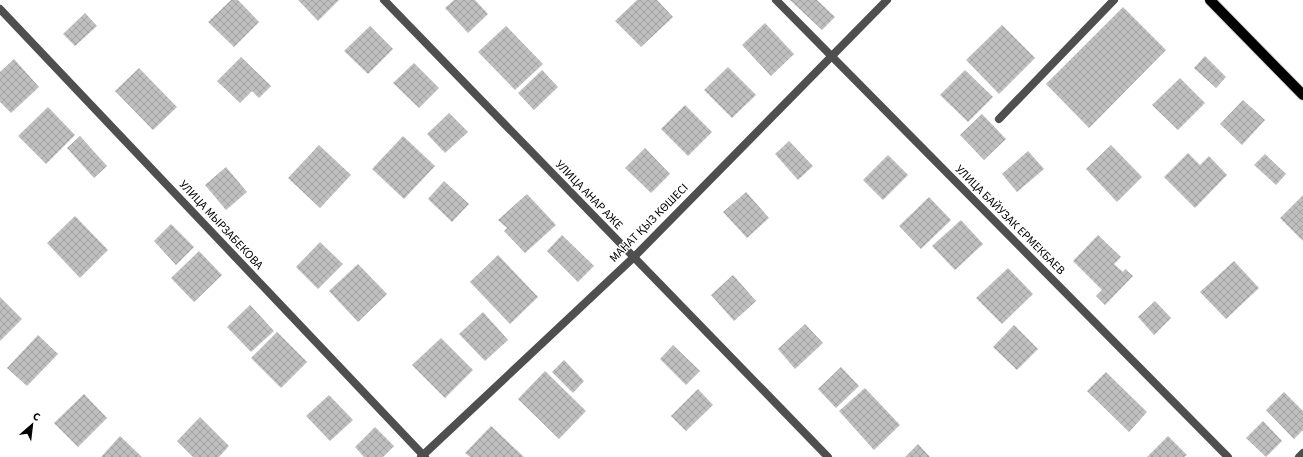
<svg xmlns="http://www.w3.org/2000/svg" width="1303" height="457" font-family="'Source Sans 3',sans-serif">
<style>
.building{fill:url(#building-cross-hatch)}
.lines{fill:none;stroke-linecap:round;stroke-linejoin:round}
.primary-casing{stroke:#dbdbdb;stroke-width:12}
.lane{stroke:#4f4f4f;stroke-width:8}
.street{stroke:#4f4f4f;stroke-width:8}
.primary{stroke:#000;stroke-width:10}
.labels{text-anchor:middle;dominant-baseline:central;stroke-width:3;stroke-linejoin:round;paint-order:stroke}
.street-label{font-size:12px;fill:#000;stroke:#fff}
</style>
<defs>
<pattern id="building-cross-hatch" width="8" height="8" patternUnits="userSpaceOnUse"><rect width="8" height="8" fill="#bfbfbf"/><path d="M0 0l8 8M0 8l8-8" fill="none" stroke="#a2a2a2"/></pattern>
</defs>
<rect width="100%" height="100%" fill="#fff"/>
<g class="building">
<path d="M231,0H238L259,22L234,47L208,22Z"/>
<path d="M298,0H339L318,21Z"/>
<path d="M454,0H475L488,14L468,33L445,8Z"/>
<path d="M637,0H657L673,17L641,47L615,21Z"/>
<path d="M790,0H817L835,17L822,30Z"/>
<path d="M1123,7L1166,50L1089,128L1046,84Z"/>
<path d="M85,13L97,26L75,46L63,34Z"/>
<path d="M765,23L794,54L771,76L742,45Z"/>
<path d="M1002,25L1035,58L999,94L966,60Z"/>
<path d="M370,26L393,49L368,74L344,51Z"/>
<path d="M506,26L543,64L515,90L478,52Z"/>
<path d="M1205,56L1226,77L1216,88L1194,68Z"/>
<path d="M241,57L271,86L259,98L252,91L240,103L217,81Z"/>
<path d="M14,59L39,87L11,113L0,102V72Z"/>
<path d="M414,63L439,88L419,108L393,83Z"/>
<path d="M728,67L756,95L732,118L704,90Z"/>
<path d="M139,68L177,107L153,130L115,91Z"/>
<path d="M542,70L558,87L534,110L518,93Z"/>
<path d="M965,70L993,97L968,122L940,95Z"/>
<path d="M1180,78L1205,103L1178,130L1152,105Z"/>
<path d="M1243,100L1265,120L1242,145L1220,124Z"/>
<path d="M685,105L712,132L688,156L661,129Z"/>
<path d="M48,107L75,135L46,164L18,136Z"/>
<path d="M449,113L468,132L445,153L427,134Z"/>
<path d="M982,114L1006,139L984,160L960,135Z"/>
<path d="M80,136L107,166L94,178L67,148Z"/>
<path d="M403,136L435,166L404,199L372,169Z"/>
<path d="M789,141L813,166L798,180L775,154Z"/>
<path d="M319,145L351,175L320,208L288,178Z"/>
<path d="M1111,145L1142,177L1117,202L1086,169Z"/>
<path d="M645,148L670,174L651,193L625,168Z"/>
<path d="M1028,151L1044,169L1017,192L1002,174Z"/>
<path d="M1188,153L1200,165L1209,156L1227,175L1195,208L1164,177Z"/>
<path d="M1265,154L1286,174L1276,185L1254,165Z"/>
<path d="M888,155L908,175L883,200L863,180Z"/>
<path d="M226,167L247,192L226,210L205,185Z"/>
<path d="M444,181L469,204L452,222L428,199Z"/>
<path d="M746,192L769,218L747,238L723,212Z"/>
<path d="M527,194L556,225L525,253L504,231L507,228L498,220Z"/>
<path d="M1303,195V241L1280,218Z"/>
<path d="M929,197L951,220L921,249L899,226Z"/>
<path d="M75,216L108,250L80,278L47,243Z"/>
<path d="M961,220L983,244L955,270L932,246Z"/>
<path d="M171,224L194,247L176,265L154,241Z"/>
<path d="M562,235L594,266L578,282L547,251Z"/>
<path d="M1098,235L1121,257L1114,264L1123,272L1125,269L1133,276L1105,305L1096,296L1102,290L1073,261Z"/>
<path d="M320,242L343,264L318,289L296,267Z"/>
<path d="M199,251L222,275L194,302L171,278Z"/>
<path d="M498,255L538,297L510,324L470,282Z"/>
<path d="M1234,261L1259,288L1226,319L1200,292Z"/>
<path d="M358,264L387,294L358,322L329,291Z"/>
<path d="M1008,268L1033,294L1002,324L976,298Z"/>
<path d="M733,275L756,301L734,321L711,295Z"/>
<path d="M0,297L22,319L0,341Z"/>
<path d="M1155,301L1171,318L1154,335L1138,317Z"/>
<path d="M250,305L274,331L251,352L227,327Z"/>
<path d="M483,312L508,340L485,361L459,334Z"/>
<path d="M805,324L823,343L795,369L778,349Z"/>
<path d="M1014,325L1038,349L1017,370L993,347Z"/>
<path d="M277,332L307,362L281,388L251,358Z"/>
<path d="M38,335L58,354L27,386L7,368Z"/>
<path d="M441,338L473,370L445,398L412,365Z"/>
<path d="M673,345L700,371L686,385L660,359Z"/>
<path d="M564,360L584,381L573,393L552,372Z"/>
<path d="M841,367L859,386L836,408L818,389Z"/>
<path d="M545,371L586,411L559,439L518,399Z"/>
<path d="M1106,372L1147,412L1129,432L1087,391Z"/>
<path d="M865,388L900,425L874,450L839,411Z"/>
<path d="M698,389L713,405L686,431L671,416Z"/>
<path d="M1284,392L1303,411V430L1294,439L1266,410Z"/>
<path d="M84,394L107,418L78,447L54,423Z"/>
<path d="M329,395L353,420L330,441L306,416Z"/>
<path d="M200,417L229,446L219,457H193L177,441Z"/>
<path d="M1263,421L1282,441L1266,457L1246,438Z"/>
<path d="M491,426L524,457H470L465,453Z"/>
<path d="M375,427L394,446L383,457H364L355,447Z"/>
<path d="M120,436L142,457H101Z"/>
<path d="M1168,436L1187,455L1184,457H1147Z"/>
<path d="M918,444L930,457H905Z"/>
</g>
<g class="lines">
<g class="primary-casing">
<path id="primary" d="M1210,0L1303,95"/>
</g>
<path class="lane" d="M999,119L1114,0"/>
<g class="street">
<path d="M384,0L828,457"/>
<path d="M776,0L1228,457"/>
<path d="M0,9L425,457"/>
<path d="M421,457L633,258L887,0"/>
<path d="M1299,457L1303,453"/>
</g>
<use href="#primary" class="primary"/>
</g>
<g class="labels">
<g class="street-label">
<text transform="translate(589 195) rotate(46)">УЛИЦА АНАР АЖЕ</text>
<text transform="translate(1010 220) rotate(45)">УЛИЦА БАЙУЗАК ЕРМЕКБАЕВ</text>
<text transform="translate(649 223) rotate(-45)">МАНАТ ҚЫЗ КӨШЕСІ</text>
<text transform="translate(221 225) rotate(47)">УЛИЦА МЫРЗАБЕКОВА</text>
</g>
</g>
<g transform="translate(32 425) rotate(28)" stroke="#ffffff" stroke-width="3" paint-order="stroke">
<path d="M0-3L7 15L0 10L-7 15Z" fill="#000000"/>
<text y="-6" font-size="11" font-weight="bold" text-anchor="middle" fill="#000000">С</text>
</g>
</svg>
